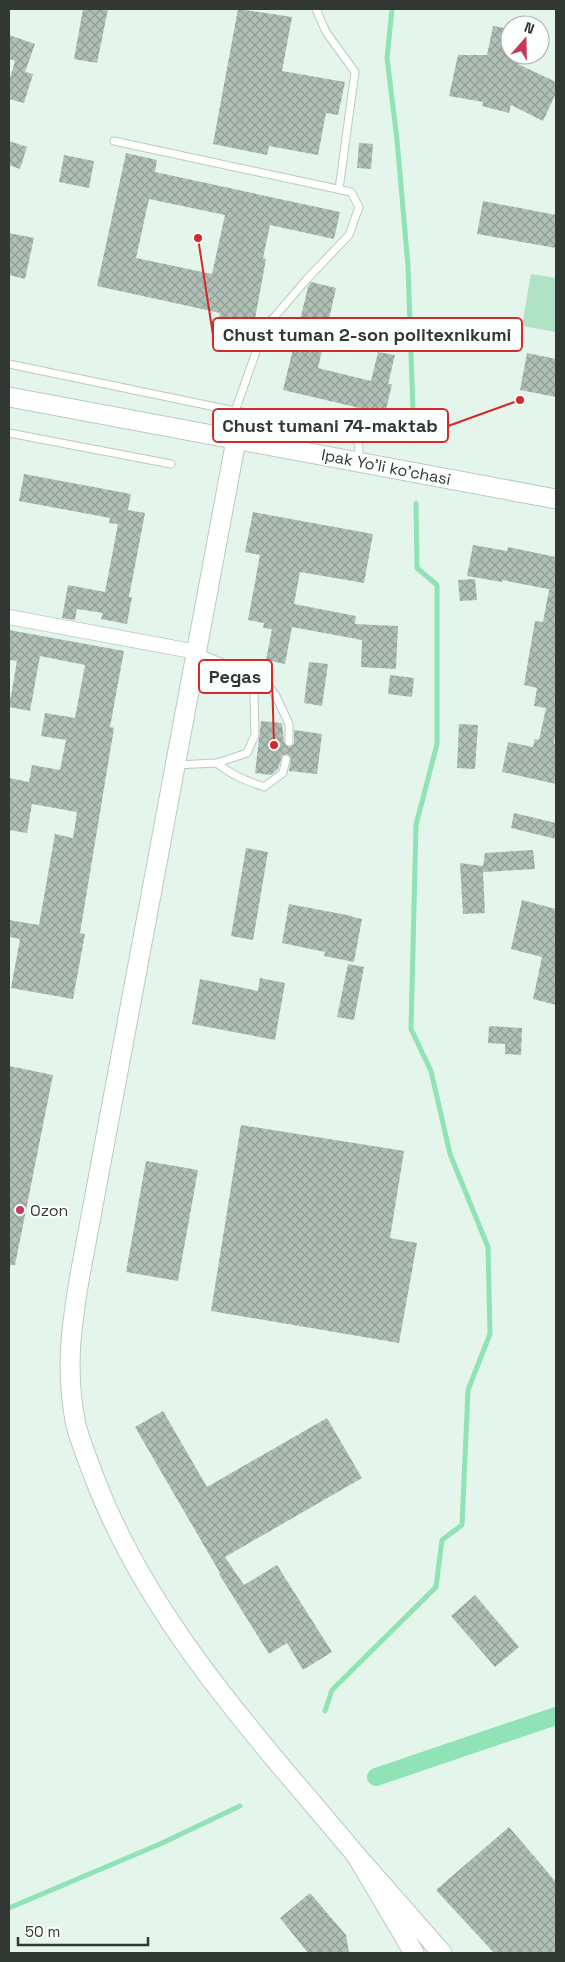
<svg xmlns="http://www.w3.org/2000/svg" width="565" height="1962" font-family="'Space Grotesk',sans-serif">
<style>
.green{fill:#b0e2c6}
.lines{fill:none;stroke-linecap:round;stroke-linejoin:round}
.stream{stroke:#90e2b7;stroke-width:5}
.canal{stroke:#90e2b7;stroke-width:18}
.building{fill:url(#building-cross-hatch);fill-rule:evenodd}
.service-casing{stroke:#b9cac0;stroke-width:9}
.minor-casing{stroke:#b9cac0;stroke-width:16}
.secondary-casing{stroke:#b9cac0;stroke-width:21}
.service{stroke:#fff;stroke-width:7}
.minor{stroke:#fff;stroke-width:14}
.secondary{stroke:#fff;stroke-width:19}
.poi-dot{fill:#c7385d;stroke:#fbfffd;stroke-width:2}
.labels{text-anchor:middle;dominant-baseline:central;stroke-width:4;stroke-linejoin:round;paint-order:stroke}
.street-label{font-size:16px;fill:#313733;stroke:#fbfffd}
.poi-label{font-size:16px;fill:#313733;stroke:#fbfffd;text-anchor:start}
.leader{fill:none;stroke:#d62828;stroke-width:2}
.callout-dot{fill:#d62828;stroke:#fbfffd;stroke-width:2}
.callout{fill:#fbfffd;stroke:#d62828;stroke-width:2}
.callout-label{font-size:18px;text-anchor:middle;font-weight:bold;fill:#313733}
</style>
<defs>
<pattern id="building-cross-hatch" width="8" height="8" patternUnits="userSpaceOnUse" patternTransform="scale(1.25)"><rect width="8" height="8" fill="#b0c0b7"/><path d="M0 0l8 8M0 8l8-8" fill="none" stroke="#909d95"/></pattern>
</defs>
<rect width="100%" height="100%" fill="#e4f6eb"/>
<path class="green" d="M531,274L556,278V332L522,326Z"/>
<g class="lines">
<g class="stream">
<path d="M392,9L387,58L397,140L408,266L414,441"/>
<path d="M325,1711L332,1690L436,1587L442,1540L462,1525L468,1390L490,1334L488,1247L450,1154L431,1071L411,1029L416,825L437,744V585L417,568L416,503"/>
<path d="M9,1908L160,1844L240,1806"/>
</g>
<path class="canal" d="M376,1777L556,1716"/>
</g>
<g class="building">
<path d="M83,9H108L97,63L74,59Z"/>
<path d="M238,9L292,17L282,71L345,82L338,115L326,113L318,155L269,146L267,155L213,144Z"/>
<path d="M493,26L510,29V55H519L518,64L556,82V93L543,121L511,105L509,113L482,106L483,102L449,96L458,55H487Z"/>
<path d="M9,35L35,44L25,72L33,74L24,103L9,99V81L15,61L9,59Z"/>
<path d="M9,141L27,147L20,169L9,165Z"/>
<path d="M359,143L373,144L371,169L357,168Z"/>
<path d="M126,153L157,160L155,172L340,212L334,239L270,225L263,258L266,259L254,324L219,318L220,313L97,286ZM149,199L225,215L212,274L136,258Z"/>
<path d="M64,155L94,161L89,188L59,182Z"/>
<path d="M483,201L556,215V248L477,234Z"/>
<path d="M9,233L34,238L25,279L9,275Z"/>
<path d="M311,282L336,288L318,368L371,381L378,352L395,355L388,384H392L385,414L283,390L308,287Z"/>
<path d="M527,353L556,359V397L520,390Z"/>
<path d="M24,474L131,494L128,510L145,513L129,597H132L127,624L101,619L103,613L77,609L75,620L62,618L68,585L105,592L118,524L109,523L110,518L19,501Z"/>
<path d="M253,512L373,534L364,583L300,572L294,604L356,616L355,624L398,626L396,669L361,667L362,640L292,627L285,664L266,660L272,629L263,628L264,623L248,620L260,555L245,552Z"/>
<path d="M473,545L507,551L508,547L556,557V731L554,743L556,744V784L502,772L508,742L533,747L535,739L539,740L546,708L534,706L537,688L524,685L535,621L543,622L549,590H553L502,580V582L467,576Z"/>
<path d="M475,579L477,600L460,601L458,580Z"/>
<path d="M9,630L124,651L110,727L114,728L80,933L85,934L73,999L11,988L20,939L9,937V920L39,925L55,834L73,838L77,812L32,804L27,833L9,830V778L29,782L32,765L60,770L66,740L41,736L45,713L75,718L85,665L40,656L30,711L9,707L17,661L9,660Z"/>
<path d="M309,662L328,664L322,706L304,703Z"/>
<path d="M390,675L414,678L412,697L388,694Z"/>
<path d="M261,721L282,723L284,742L289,747L294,744V730L322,734L317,774L289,771L291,758L287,754L282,756L278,769L271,775L255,773Z"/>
<path d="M459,724L478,725L475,769L457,768Z"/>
<path d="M514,813L556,823V839L511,828Z"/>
<path d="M246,848L268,852L253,940L231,936Z"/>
<path d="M533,850L535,869L483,872L485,913L463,914L460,863L483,866L485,853Z"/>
<path d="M522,900L556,909V1005L533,999L542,957L511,949Z"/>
<path d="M289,904L352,916V917L362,919L354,962L324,956L325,952L282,943Z"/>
<path d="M348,964L364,967L354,1020L337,1017Z"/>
<path d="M260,978L285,983L275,1040L192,1024L200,979L258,991Z"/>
<path d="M489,1026L522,1028L521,1055L505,1054V1044L488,1043Z"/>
<path d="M9,1066L53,1075L15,1265H9Z"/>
<path d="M241,1125L404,1151L390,1238L417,1243L399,1343L211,1311Z"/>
<path d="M146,1161L198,1170L178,1281L126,1272Z"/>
<path d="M163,1411L207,1487L327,1418L362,1478L225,1557L244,1585L277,1565L332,1652L303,1670L287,1643L269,1654L219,1574L220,1573L135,1427Z"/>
<path d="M475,1595L519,1647L495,1667L451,1616Z"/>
<path d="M509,1827L556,1882V1953H494L436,1890Z"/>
<path d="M310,1893L346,1935L349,1953H308L280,1918Z"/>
</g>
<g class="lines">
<g class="service-casing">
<g id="service">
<path d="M316,9L326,32L355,72L339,189"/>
<path d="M114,141L351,192L359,207L349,235L307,279L264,329L226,437"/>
<path d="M9,364L235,411L339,425L356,435L359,447L358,461"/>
<path d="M9,433L171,464"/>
<path d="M246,673L265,681L276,696L289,724V742"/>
<path d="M217,763C231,775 247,781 264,787L283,773L286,759"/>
<path d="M175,765L217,763L247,753L255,735L254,694L246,673L197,652"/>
</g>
</g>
<g class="minor-casing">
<path id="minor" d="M9,617L197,652"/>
</g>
<g class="secondary-casing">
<g id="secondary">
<path d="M9,397L556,499"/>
<path d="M236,440L80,1275C71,1327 65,1372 76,1425C81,1444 89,1463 96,1482C151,1624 260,1740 356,1855"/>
<path d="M414,1953L356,1855L442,1953"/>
</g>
</g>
<use href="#service" class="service"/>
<use href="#minor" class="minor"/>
<use href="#secondary" class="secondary"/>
</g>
<circle class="poi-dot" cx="20" cy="1210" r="5"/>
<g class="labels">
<g class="street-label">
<text transform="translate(386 467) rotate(11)">Ipak Yo'li ko'chasi</text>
</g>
<g class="poi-label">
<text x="30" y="1210">Ozon</text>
</g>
</g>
<path class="leader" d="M198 238L213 335M520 400L448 426M274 745L272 677"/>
<g class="callout-dot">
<circle cx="198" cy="238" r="5"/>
<circle cx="520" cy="400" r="5"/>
<circle cx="274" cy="745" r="5"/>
</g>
<g class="callout">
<rect x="213" y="318" width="309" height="33" rx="5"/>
<rect x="213" y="409" width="235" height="33" rx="5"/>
<rect x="199" y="660" width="73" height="33" rx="5"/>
</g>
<g class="callout-label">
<text x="367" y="341">Chust tuman 2-son politexnikumi</text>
<text x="330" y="432">Chust tumani 74-maktab</text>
<text x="235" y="683">Pegas</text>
</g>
<rect width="565" height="1962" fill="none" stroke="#313733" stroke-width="20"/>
<g transform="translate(525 40) rotate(20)"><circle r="24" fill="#fbfffd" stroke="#aaafac"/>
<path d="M0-4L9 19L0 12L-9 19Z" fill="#c7385d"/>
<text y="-8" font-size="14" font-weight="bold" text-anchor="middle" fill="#313733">N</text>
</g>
<path d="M18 1937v8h130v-8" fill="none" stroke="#313733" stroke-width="2.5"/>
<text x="25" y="1937" font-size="15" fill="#313733" stroke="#fbfffd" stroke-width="4" paint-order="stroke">50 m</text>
</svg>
